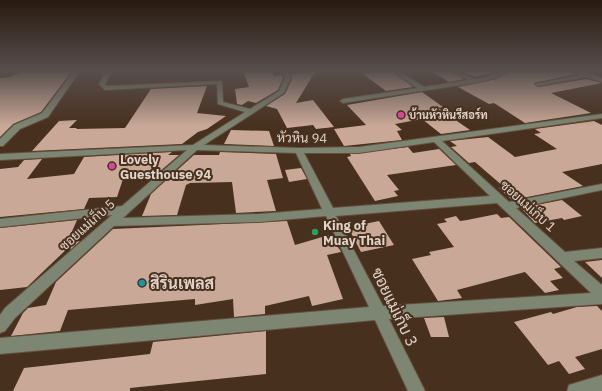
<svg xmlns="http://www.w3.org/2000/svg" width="602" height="391" font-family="'IBM Plex Sans',Sarabun,sans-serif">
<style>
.building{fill:#c9a897}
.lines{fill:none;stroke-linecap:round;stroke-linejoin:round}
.minor-casing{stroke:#644e3d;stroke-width:2}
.minor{fill:#7c8673;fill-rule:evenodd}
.hotel-dot{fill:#d1479c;stroke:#48301e;stroke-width:1.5}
.leisure-dot{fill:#2e9e5b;stroke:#48301e;stroke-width:1.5}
.culture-dot{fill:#0f9aa8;stroke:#48301e;stroke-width:1.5}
.labels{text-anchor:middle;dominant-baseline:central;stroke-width:4;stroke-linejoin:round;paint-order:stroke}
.far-poi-label{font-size:11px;font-weight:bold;fill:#e3d4c9;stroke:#48301e;text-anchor:start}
.street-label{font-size:13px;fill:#e3d4c9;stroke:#48301e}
.poi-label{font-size:13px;font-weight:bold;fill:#e3d4c9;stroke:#48301e;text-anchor:start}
.near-poi-label{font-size:16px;font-weight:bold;fill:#e3d4c9;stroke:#48301e;text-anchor:start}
.near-street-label{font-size:16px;fill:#e3d4c9;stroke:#48301e}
</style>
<rect width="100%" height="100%" fill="#48301e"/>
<g class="building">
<path d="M21,71H72L41,112L13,124L0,137V78L11,77Z"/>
<path d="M243,71H272L274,76L282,75L283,78L278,90L256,103L248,101L242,105L237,104L235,89L249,87Z"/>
<path d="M386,71H392L413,87L386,91L363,74Z"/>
<path d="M431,71H451L464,79L449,82Z"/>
<path d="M459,71H499L476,77Z"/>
<path d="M510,71H567L576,74L534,83L538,87L586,79L602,83L551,93L591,113L525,123L494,103L489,104L458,87L496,79Z"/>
<path d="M315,72L296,103L313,100L334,127L316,129L313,125L287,128L277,109L266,106L285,94L292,79L291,74Z"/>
<path d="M207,86L197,113L226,116L207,129L198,132L182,144L32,151L59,121L77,120L69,128H77L76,129L125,128L151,89Z"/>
<path d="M422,92L443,107L438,108L470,130L441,134L422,119L395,124L402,130L397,131L402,140L344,146L334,129L366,125L347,105Z"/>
<path d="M594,121L602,125V164L562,172L583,186L512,200L499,188L504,187L475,162L469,163L451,147L457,146L450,141L488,137L515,157L557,149L534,134L541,133L535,129Z"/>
<path d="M231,130L269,131L274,146L224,144Z"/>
<path d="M408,147L413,153L439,149L456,165L387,175L399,190L394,191L398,196L375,201L347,157L351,156L350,154Z"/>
<path d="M172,152L168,155H179L152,178L123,179L117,197L89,198L84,209L0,217V169L18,167L24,160L42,159L27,179L74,174L84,157Z"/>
<path d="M220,152L276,154L283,178L267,180L276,211L236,213L232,182L190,183L186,185L177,215L142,216L151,194L194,155H219Z"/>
<path d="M301,168L307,179L289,182L285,170Z"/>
<path d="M562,200L582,216L564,220L562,218L535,223L521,208Z"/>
<path d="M497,214L501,218L509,217L561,267L554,269L563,278L550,281L559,290L545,293L525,272L457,290L462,298L438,301L412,259L431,255L429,252L454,247L437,224L447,222L444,219L456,216L460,221L467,220Z"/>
<path d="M77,220L67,243L80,241L70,250L72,244L27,287L0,290V228Z"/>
<path d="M287,221L295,245L329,235L340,250L341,252L327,255L343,299L312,306L309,296L265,306V314L234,317L233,299L195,305V299L68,310L60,331L11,336L23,313L28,308L46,305L56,282L113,229Z"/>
<path d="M379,221L394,245L361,252L350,231L356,229L354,226Z"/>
<path d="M602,260V278L585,262Z"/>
<path d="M597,306L602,311V349L575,357L585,369L569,374L559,361L548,365L514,322L551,312L553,314L577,307Z"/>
<path d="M444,317L449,337H431L424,318Z"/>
<path d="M266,331V374L130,388V391H13L24,368L150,354L153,342Z"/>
</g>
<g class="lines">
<g class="minor-casing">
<g id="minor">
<path d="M74,71H80L48,117L20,129L3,146H0V139L14,125L42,113Z"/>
<path d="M106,71H112L105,84L107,86L222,81L223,102L250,109L279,91L285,78L282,71H288L291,78L284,93L204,145L299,148L359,147L602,114V118L442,141L509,202L602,184V190L516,208L565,252L602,248V258L574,261L602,285V304L389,319L425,391H408L375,320L0,354V338L369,307L326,216L259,222L114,226L15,318L5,331L0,333V315L5,308L112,215L0,227V219L122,206L187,150L0,160V154L193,145L245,112L218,104L217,84L105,90L99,84ZM434,142L490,196L333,208L304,153H359ZM197,150L296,153L322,209L259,214L123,218ZM497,203L591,293L383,306L336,216Z"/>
<path d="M395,71H399L424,87L468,80L452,71C461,71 467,78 476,79C487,79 498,70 509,71L496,78L474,83L343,103L340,101L343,99L417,88L395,73Z"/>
<path d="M580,71L602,78V82L586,77L538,86L535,84L579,75L577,73Z"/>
<path d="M602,375V391H567L569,385Z"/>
</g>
</g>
<use href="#minor" class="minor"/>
</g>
<linearGradient id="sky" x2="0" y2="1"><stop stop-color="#281a10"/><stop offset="0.56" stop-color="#584e4c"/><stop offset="1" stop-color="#584e4c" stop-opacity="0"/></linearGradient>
<rect width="602" height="126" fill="url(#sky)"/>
<g class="hotel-dot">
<circle cx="401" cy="115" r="4"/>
<circle cx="112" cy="166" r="4"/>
</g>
<circle class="leisure-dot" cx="315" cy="232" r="4"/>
<circle class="culture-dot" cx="142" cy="283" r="4"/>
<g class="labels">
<g class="far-poi-label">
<text x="409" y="115">บ้านหัวหินรีสอร์ท</text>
</g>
<g class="street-label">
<text transform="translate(302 138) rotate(1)">หัวหิน 94</text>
<text transform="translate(528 206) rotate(42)">ซอยแม่เก็บ 1</text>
<text transform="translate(87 225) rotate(-42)">ซอยแม่เก็บ 5</text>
</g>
<g class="poi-label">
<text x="120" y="159">Lovely<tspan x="120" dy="15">Guesthouse 94</tspan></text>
<text x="323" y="225">King of<tspan x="323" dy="15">Muay Thai</tspan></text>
</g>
<g class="near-poi-label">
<text x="150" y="283">สิรินเพลส</text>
</g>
<g class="near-street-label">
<text transform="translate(395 307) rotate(64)">ซอยแม่เก็บ 3</text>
</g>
</g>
</svg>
